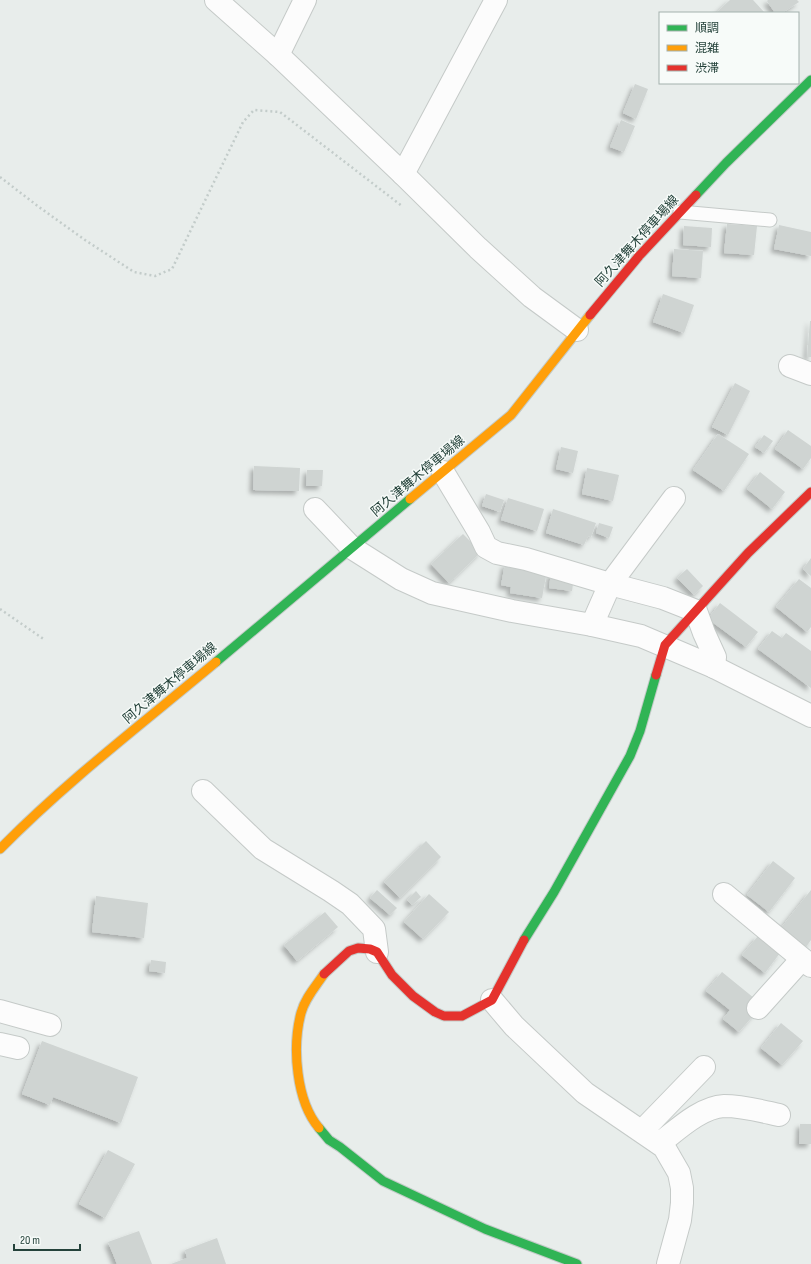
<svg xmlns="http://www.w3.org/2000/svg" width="811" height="1264" font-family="'Sofia Sans Condensed','Noto Sans JP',sans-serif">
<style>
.building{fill:#cfd4d2;filter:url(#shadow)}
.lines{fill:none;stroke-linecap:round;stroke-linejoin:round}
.lane-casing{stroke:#c5cac8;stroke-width:15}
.street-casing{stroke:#c5cac8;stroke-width:24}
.fast-casing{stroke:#c3cbc8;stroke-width:11}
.slow-casing{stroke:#c3cbc8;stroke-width:11}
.jam-casing{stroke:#c3cbc8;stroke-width:11}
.path{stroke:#c3ccca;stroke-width:2.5;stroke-dasharray:2 3;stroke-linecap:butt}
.lane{stroke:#fcfcfc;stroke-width:13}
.street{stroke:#fcfcfc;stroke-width:22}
.fast{stroke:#30b455;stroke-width:9}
.slow{stroke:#ff9f0a;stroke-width:9}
.jam{stroke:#e5322d;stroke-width:9}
.labels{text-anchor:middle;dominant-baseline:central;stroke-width:3;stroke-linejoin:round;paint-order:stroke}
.street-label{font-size:13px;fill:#24423a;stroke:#f7fbf9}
</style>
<defs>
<filter id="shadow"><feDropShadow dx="-3.5" dy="3.5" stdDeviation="2" flood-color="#0004"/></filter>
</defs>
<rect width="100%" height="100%" fill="#e8edeb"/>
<g class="building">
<path d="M730,0H753L765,13H716Z"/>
<path d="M768,0H797L799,2L782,13H775L767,1Z"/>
<path d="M635,84L648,89L636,119L623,113Z"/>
<path d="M621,120L635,126L624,152L610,147Z"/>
<path d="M727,224L757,226L754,255L724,253Z"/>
<path d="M779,225L811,232V256L774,249Z"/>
<path d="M684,226L712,228L711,247L683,245Z"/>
<path d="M674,249L703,251L701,278L672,276Z"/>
<path d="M663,294L694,305L684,333L653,322Z"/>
<path d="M810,321H811V357H807Z"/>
<path d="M735,383L750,391L728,435L712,427Z"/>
<path d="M788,430L811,446V458L803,469L775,449Z"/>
<path d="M718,434L749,454L724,491L693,470Z"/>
<path d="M764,435L773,441L764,453L755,447Z"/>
<path d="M561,447L578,451L573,473L556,469Z"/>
<path d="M254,466L300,468L299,491L253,490Z"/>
<path d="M587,468L619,475L613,501L582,494Z"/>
<path d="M307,470H323L322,486H306Z"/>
<path d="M760,472L785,492L772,509L747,489Z"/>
<path d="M486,494L504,500L500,512L482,506Z"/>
<path d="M508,498L544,509L537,531L501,520Z"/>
<path d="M553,509L596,523L591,537L588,536L584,545L546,533Z"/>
<path d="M599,523L613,527L609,538L596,533Z"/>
<path d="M463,534L481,552L449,583L431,564Z"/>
<path d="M811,558V576L803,569Z"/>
<path d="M505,564L547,571L542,598L510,593L511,587L501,585Z"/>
<path d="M687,569L703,586L694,595L677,578Z"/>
<path d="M551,573L574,577L572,591L549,588Z"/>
<path d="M799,579L811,588V627L807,632L776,607Z"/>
<path d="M720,603L758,632L746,647L708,619Z"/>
<path d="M772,631L782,638L786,633L811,651V688L758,649Z"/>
<path d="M426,841L441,857L400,898L384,882Z"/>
<path d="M773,861L795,878L769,912L747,895Z"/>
<path d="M377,890L397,908L390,915L370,898Z"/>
<path d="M811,890V940L806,947L781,928Z"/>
<path d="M416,891L421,897L412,905L407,900Z"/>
<path d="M429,894L449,912L423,939L404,922Z"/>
<path d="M96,896L148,903L144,938L92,932Z"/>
<path d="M325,912L338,927L297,961L284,945Z"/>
<path d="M758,936L780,953L765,973L742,955Z"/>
<path d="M151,960L166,962L165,973L149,971Z"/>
<path d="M722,972L754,998L757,1011L739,1032L723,1019L730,1010L706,991Z"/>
<path d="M781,1023L803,1041L782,1065L761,1048Z"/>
<path d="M42,1041L138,1077L121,1123L53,1097L50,1105L22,1094Z"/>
<path d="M800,1124H811V1144H799Z"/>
<path d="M108,1150L135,1164L105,1218L79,1204Z"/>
<path d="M139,1231L152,1264H117L108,1242Z"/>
<path d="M217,1238L226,1264H171L187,1258L185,1250Z"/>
</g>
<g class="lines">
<g class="lane-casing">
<path id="lane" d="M680,212L770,220"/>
</g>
<g class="street-casing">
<g id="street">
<path d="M216,0L278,55L403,174L478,248L532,297L577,330"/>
<path d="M278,55L305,0"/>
<path d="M403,174L496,0"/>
<path d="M790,366L811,374"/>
<path d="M443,472L479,532L486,547L497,553L526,559L610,584L663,598L696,611L704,633L715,657L714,667"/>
<path d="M315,509L352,548L401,579L432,593L512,611L592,625L641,636L714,667L811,716"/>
<path d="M592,625L610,584L674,498"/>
<path d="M203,791L263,849L331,891L350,904L374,929L377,952"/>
<path d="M724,894L811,966"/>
<path d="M492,1000L514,1026L585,1093L664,1147L679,1173L682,1188V1203L680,1220L668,1264"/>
<path d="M758,1008L802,959"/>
<path d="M0,1011L50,1025"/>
<path d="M0,1044L18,1048"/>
<path d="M642,1131L704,1067"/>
<path d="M660,1143C677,1130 701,1107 724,1106C743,1106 761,1111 779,1115"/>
</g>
</g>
<g class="fast-casing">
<g id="fast">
<path d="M696,195L726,163L811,80"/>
<path d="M216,662L410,499"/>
<path d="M524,940L554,892L630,756L640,731L656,675"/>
<path d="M319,1128L329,1140L340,1147L383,1181L485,1229L577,1264"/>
</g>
</g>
<g class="slow-casing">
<g id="slow">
<path d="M410,499L511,415L590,315"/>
<path d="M0,849C67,781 143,723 216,662"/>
<path d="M319,1128C296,1101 292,1047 301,1013C305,998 316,986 324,974"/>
</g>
</g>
<g class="jam-casing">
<g id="jam">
<path d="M590,315L639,256L696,195"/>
<path d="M656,675L665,645L748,553L811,492"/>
<path d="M324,974L349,951L358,948L370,949L377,952L392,975L413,996L435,1012L444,1016H462L492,1000L524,940"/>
</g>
</g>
<g class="path">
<path d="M0,177L39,207L85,240L134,272L155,276L172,269L243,122L254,110L280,112L402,206"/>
<path d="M0,609L45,640"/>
</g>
<use href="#lane" class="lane"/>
<use href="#street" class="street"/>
<use href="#fast" class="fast"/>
<use href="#slow" class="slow"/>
<use href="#jam" class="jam"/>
</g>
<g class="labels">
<g class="street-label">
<text transform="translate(637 241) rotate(-48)">阿久津舞木停車場線</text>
<text transform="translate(418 476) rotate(-40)">阿久津舞木停車場線</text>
<text transform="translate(170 683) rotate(-40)">阿久津舞木停車場線</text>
</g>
</g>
<rect x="659" y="12" width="140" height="72" fill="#f7fbf9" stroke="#a3b1ad"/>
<rect x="667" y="25" width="20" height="6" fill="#30b455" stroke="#a3b1ad"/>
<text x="695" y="32" font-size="12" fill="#24423a">順調</text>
<rect x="667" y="45" width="20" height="6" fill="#ff9f0a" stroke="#a3b1ad"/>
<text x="695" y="52" font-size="12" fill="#24423a">混雑</text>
<rect x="667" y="65" width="20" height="6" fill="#e5322d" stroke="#a3b1ad"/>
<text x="695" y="72" font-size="12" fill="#24423a">渋滞</text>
<path d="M14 1244v6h66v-6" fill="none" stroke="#24423a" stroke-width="2"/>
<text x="20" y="1244" font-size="12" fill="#24423a" stroke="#f7fbf9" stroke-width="3" paint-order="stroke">20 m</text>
</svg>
